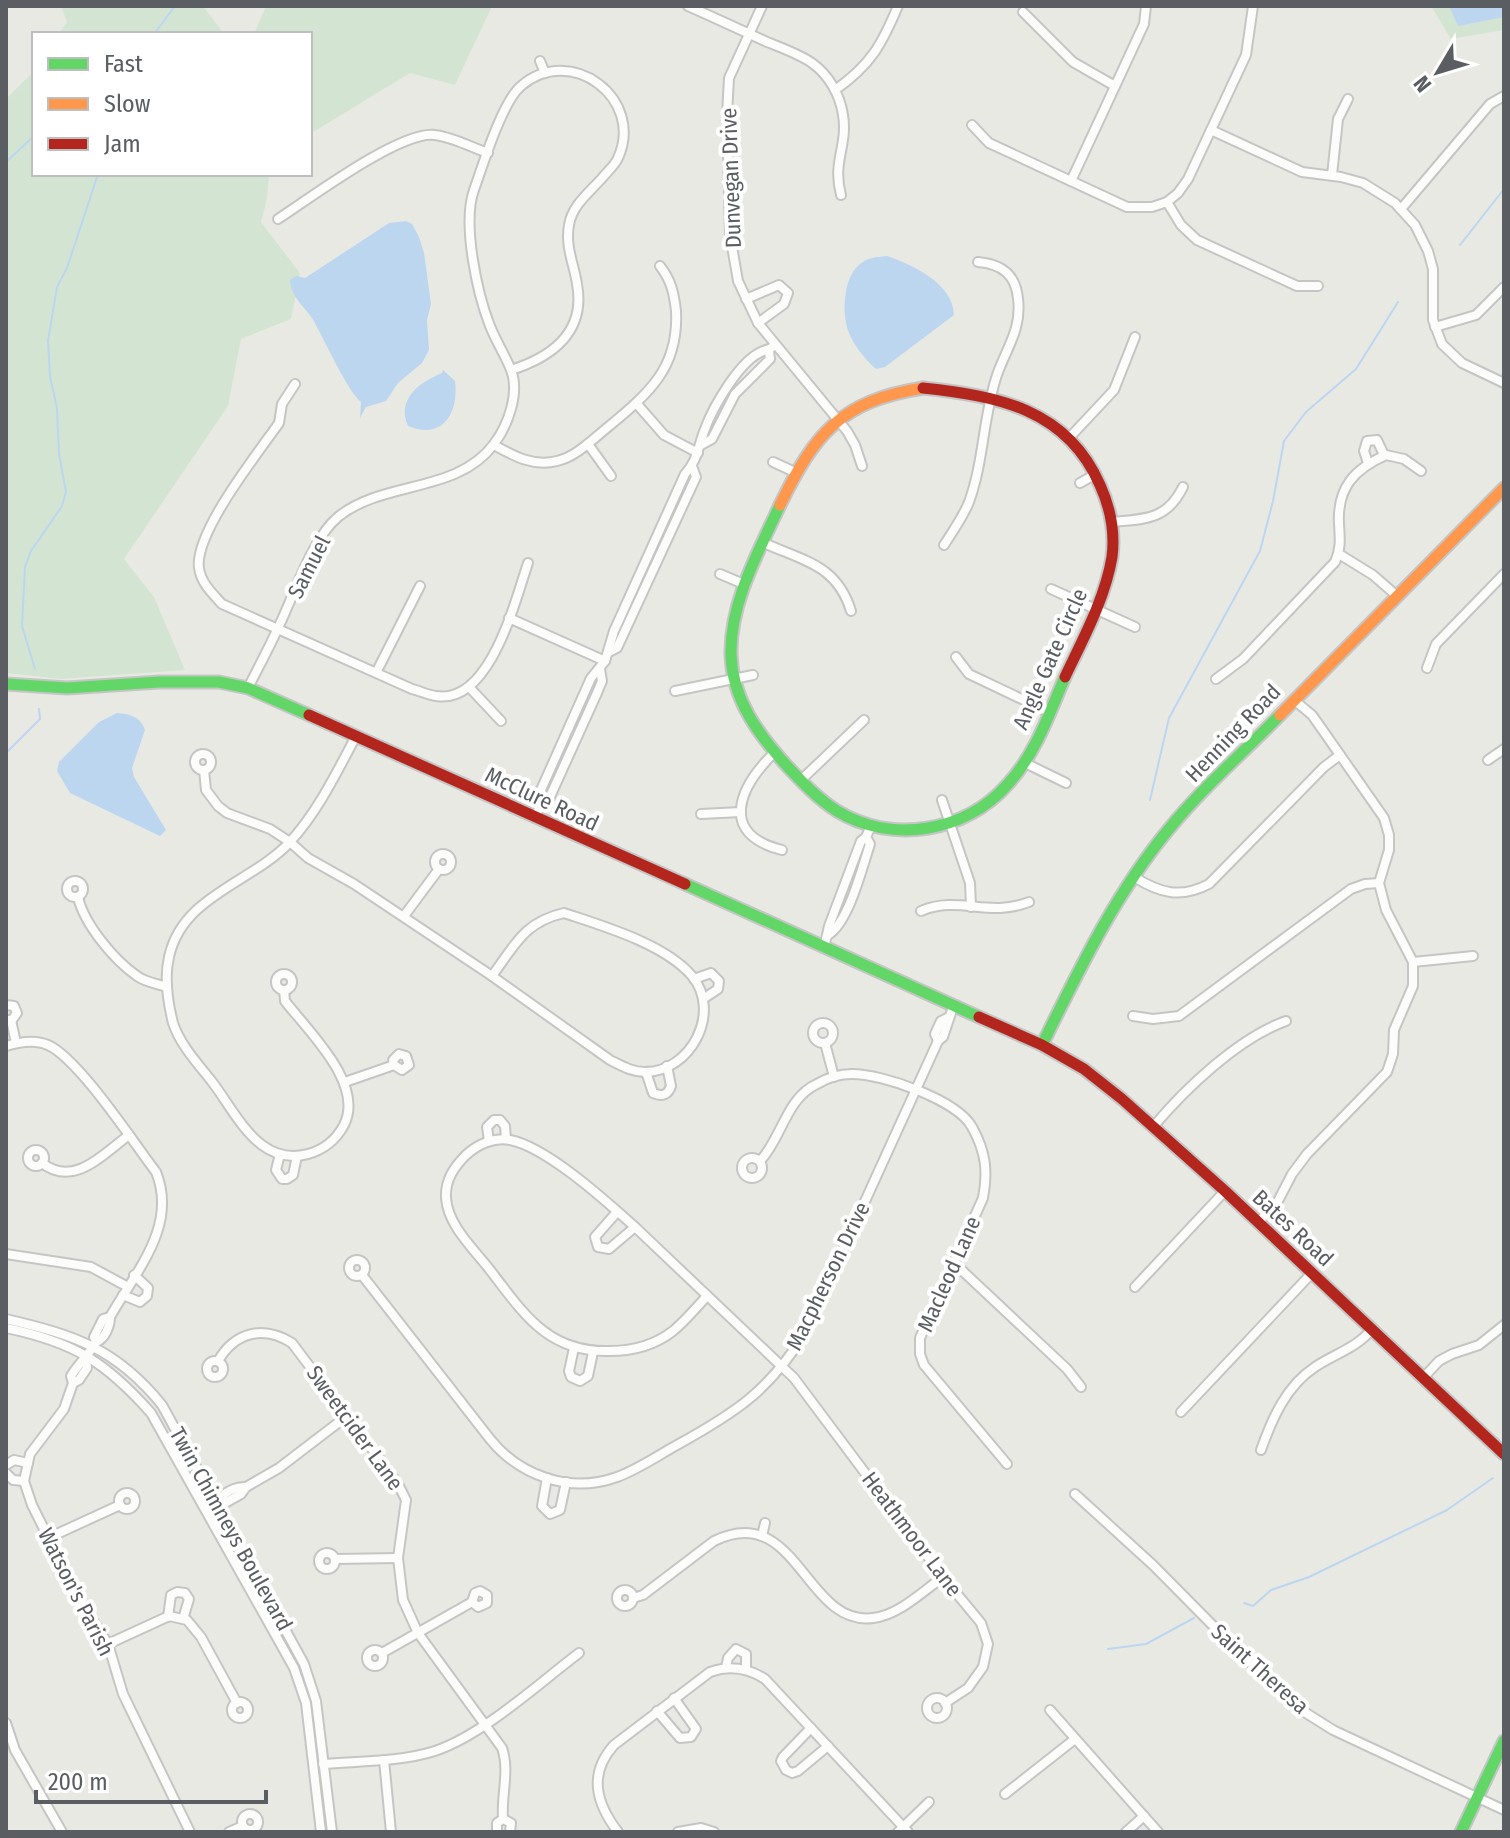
<svg xmlns="http://www.w3.org/2000/svg" width="1510" height="1838" font-family="'Fira Sans Condensed',sans-serif">
<style>
.green{fill:#d3e5d2}
.water{fill:#bcd6f0}
.lines{fill:none;stroke-linecap:round;stroke-linejoin:round}
.stream{stroke:#bcd6f0;stroke-width:2}
.street-casing{stroke:#c5c5c5;stroke-width:12}
.fast-casing{stroke:#c4c5c5;stroke-width:15}
.slow-casing{stroke:#c4c5c5;stroke-width:15}
.jam-casing{stroke:#c4c5c5;stroke-width:15}
.street{stroke:#fcfcfb;stroke-width:8}
.fast{stroke:#63d668;stroke-width:11}
.slow{stroke:#ff974d;stroke-width:11}
.jam{stroke:#b3261e;stroke-width:11}
.labels{text-anchor:middle;dominant-baseline:central;stroke-width:8;stroke-linejoin:round;paint-order:stroke}
.street-label{font-size:22px;fill:#5a5d61;stroke:#fff}
</style>
<rect width="100%" height="100%" fill="#e9e9e4"/>
<g class="green">
<path d="M61,6H203L224,34H59L67,22Z"/>
<path d="M266,6H492L455,85L410,73L310,134V34H254Z"/>
<path d="M1431,6H1504V30L1451,39Z"/>
<path d="M34,71V174H269L267,199L261,222L300,273L291,319L241,339L228,406L124,559L154,597L185,670L61,679L6,673V99Z"/>
</g>
<g class="water">
<path d="M1449,6H1504V17L1458,26Z"/>
<path d="M406,221L412,224L419,237L424,253L431,304L427,320L429,350L422,363L398,383L386,401L366,407L360,418L361,402C347,391 324,338 312,318C303,305 291,297 290,280L297,276L305,278L389,223Z"/>
<path d="M887,256C913,265 953,283 954,315L885,367L876,369C865,359 855,347 849,333C841,314 843,273 863,262C870,257 879,257 887,256Z"/>
<path d="M443,370L455,381C459,411 444,441 408,426C396,399 420,382 442,373Z"/>
<path d="M117,713C130,714 141,717 145,730L132,768L134,777L166,830L160,836L70,793L57,771L59,762L99,722Z"/>
</g>
<g class="lines">
<g class="stream">
<path d="M154,34L175,6"/>
<path d="M6,162L34,136"/>
<path d="M1460,245L1504,189"/>
<path d="M35,669L22,626L25,567L31,551L62,506L66,492L59,454L57,409L50,376L48,341L57,287L67,268L98,174"/>
<path d="M6,753L40,719L39,709"/>
<path d="M1150,800L1169,718L1260,551L1273,501L1284,441L1306,412L1356,369L1398,302"/>
<path d="M1244,1603L1253,1606L1271,1590L1309,1577L1447,1510L1493,1478"/>
<path d="M1108,1649L1146,1644L1194,1618"/>
</g>
<g class="street-casing">
<g id="street">
<path d="M688,6C715,18 741,30 767,42C782,48 799,54 812,63C829,75 840,95 843,115C848,146 832,161 841,195"/>
<path d="M762,6L729,78L727,114L730,235L738,281L758,323L847,431L855,445L862,466"/>
<path d="M1023,12L1073,62L1115,86"/>
<path d="M540,61L545,73"/>
<path d="M835,90C871,65 882,44 898,6"/>
<path d="M972,125L989,143L1127,207H1152L1167,202L1178,193L1188,179L1246,55L1253,6"/>
<path d="M1211,130L1302,172L1341,177L1363,183L1395,203L1415,225L1428,251L1433,269V320L1442,344L1462,363L1504,383"/>
<path d="M1332,175L1338,119L1348,99"/>
<path d="M1071,181L1144,24L1146,6"/>
<path d="M1167,202L1181,225L1197,240L1297,286H1318"/>
<path d="M1401,209L1490,104L1504,96"/>
<path d="M278,219C309,199 401,130 435,135C452,137 471,147 488,153"/>
<path d="M746,299L779,285L788,293L784,304L758,323"/>
<path d="M1435,327L1476,315L1504,287"/>
<path d="M295,384L282,404L279,423C258,453 194,533 199,568C201,583 212,593 222,604L412,689C420,691 428,695 436,696C490,705 515,601 528,563"/>
<path d="M636,403L664,435L698,453"/>
<path d="M1070,437L1114,390L1135,337"/>
<path d="M588,444L611,476"/>
<path d="M494,445C514,456 533,467 557,461C576,457 593,439 608,427C649,393 679,368 676,311C674,293 671,280 660,266"/>
<path d="M701,445L712,439L735,394L770,359L769,351"/>
<path d="M773,462L797,473"/>
<path d="M1368,463L1364,451L1367,441L1377,440L1384,455"/>
<path d="M1080,483L1096,474"/>
<path d="M1112,522C1145,519 1167,520 1183,487"/>
<path d="M764,543C804,561 837,565 851,611"/>
<path d="M944,545C953,531 963,517 969,502C984,461 983,416 997,375C1006,349 1022,329 1018,299C1016,274 1001,264 978,262"/>
<path d="M1339,554L1373,575L1397,596"/>
<path d="M720,574L746,585"/>
<path d="M1051,589L1135,627"/>
<path d="M509,618L605,661"/>
<path d="M609,652L617,648L696,477L692,466"/>
<path d="M956,657L969,674L1049,712"/>
<path d="M1427,668L1436,644L1504,574"/>
<path d="M377,671L420,586"/>
<path d="M1216,679L1243,659L1335,562C1341,549 1340,539 1339,524C1337,488 1354,469 1386,455L1404,459L1421,471"/>
<path d="M469,687L501,721"/>
<path d="M248,688C258,668 269,648 278,628C293,598 312,538 338,517C383,480 457,494 494,444C508,425 520,393 511,370C505,355 496,341 490,326C477,293 462,223 474,190C483,165 502,102 521,86C571,43 645,99 618,158C615,165 608,171 603,177C590,192 572,205 569,225C565,247 574,264 577,284C586,332 552,357 511,370"/>
<path d="M675,691L753,675"/>
<path d="M775,752C739,787 718,834 782,850"/>
<circle cx="203" cy="762" r="8"/>
<path d="M1488,760L1504,749"/>
<path d="M1025,763L1066,783"/>
<path d="M204,770L206,790L218,806L227,813L270,829L290,842L308,858L354,884L492,976"/>
<path d="M801,780L864,720"/>
<path d="M942,800L970,883L971,907"/>
<path d="M540,806L549,799L597,693L602,681L600,669"/>
<path d="M701,814L741,812"/>
<path d="M535,818L540,806V792L591,678L605,661L614,631L685,474C698,460 698,446 705,429C713,407 738,364 759,353C765,349 769,351 775,345"/>
<circle cx="443" cy="862" r="8"/>
<path d="M1134,877C1160,893 1180,899 1209,884L1324,767L1340,755"/>
<circle cx="75" cy="889" r="8"/>
<path d="M78,897C84,924 114,960 137,976C145,982 158,984 167,987"/>
<path d="M921,911C959,895 988,918 1029,902"/>
<path d="M564,913C603,926 665,944 692,976C722,1012 691,1072 645,1072C632,1072 622,1066 610,1060L492,976C515,945 524,922 564,913Z"/>
<path d="M404,916L439,869"/>
<path d="M828,935C849,922 862,868 870,844L866,837"/>
<path d="M824,948L829,926L861,841L866,837L871,826"/>
<path d="M1413,962L1473,956"/>
<circle cx="284" cy="982" r="8"/>
<path d="M694,979L711,973L719,981L718,989L703,999"/>
<path d="M284,990L285,1001C308,1031 365,1084 344,1125C328,1155 290,1166 262,1145C242,1130 228,1103 213,1083C199,1065 180,1045 173,1023C168,1003 164,978 169,957C182,896 251,883 289,843C317,813 337,772 356,736"/>
<path d="M6,1005L14,1006L17,1013L12,1020H6"/>
<path d="M1133,1016L1153,1019L1179,1016L1351,889L1365,884L1379,883"/>
<path d="M11,1020L16,1043"/>
<circle cx="823" cy="1033" r="10"/>
<path d="M938,1041L935,1034L941,1021L947,1018"/>
<path d="M825,1043L834,1077"/>
<path d="M6,1046C19,1042 35,1039 48,1045C79,1059 133,1142 156,1172C178,1226 136,1271 110,1317C110,1326 105,1339 96,1342C88,1356 79,1363 71,1376L73,1383L64,1409L30,1454L24,1481L32,1505L81,1603L108,1644L123,1694L190,1832"/>
<path d="M646,1072L653,1093C662,1097 668,1095 671,1086L667,1066"/>
<path d="M345,1082L394,1065L402,1070L409,1065L406,1056L399,1054L393,1060L394,1065"/>
<path d="M1153,1127C1185,1089 1238,1038 1286,1021"/>
<path d="M489,1141L487,1127L494,1120H500L505,1126L506,1139"/>
<circle cx="36" cy="1158" r="8"/>
<path d="M280,1154L276,1170L282,1179H287L293,1175L297,1156"/>
<circle cx="752" cy="1168" r="10"/>
<path d="M760,1161C782,1138 786,1098 817,1084C827,1078 840,1074 852,1074C883,1074 957,1100 972,1127C986,1152 988,1172 983,1198L920,1338V1354L924,1365L1007,1464"/>
<path d="M42,1163C74,1188 103,1154 129,1135"/>
<path d="M617,1212L595,1237L598,1247L609,1249L635,1227"/>
<path d="M1258,1223L1278,1201L1292,1174L1307,1154L1387,1072L1393,1054L1394,1030L1413,986V962L1386,910L1379,883L1389,850V835L1384,818L1324,732L1312,715L1294,700"/>
<path d="M6,1254L91,1267L128,1287"/>
<circle cx="357" cy="1268" r="8"/>
<path d="M953,1262L1067,1369L1081,1387"/>
<path d="M362,1275L490,1439C520,1476 570,1494 617,1477C637,1470 657,1456 677,1445C735,1413 769,1391 805,1333L938,1041L943,1037L953,1007"/>
<path d="M1135,1287L1225,1191"/>
<path d="M123,1295L140,1302L147,1296L148,1288L134,1275"/>
<path d="M707,1296C696,1308 685,1321 673,1331C655,1345 632,1351 610,1351C548,1353 524,1314 490,1270C474,1249 448,1226 446,1198C445,1180 454,1167 466,1155C478,1144 494,1137 510,1140C547,1147 607,1202 635,1227L794,1378L943,1577L981,1623L988,1644L983,1667L968,1688L945,1703"/>
<path d="M6,1319C74,1335 116,1348 162,1405L304,1664L316,1701L332,1832"/>
<path d="M6,1328C73,1342 105,1361 151,1413L294,1668L306,1703L321,1832"/>
<path d="M96,1342L94,1337L103,1319L110,1317"/>
<path d="M574,1348L569,1371L571,1377L580,1381L588,1376L593,1352"/>
<circle cx="215" cy="1369" r="8"/>
<path d="M218,1361C235,1332 263,1325 292,1343L397,1482L406,1500L398,1558L403,1600L418,1633L502,1748C510,1771 501,1795 503,1819"/>
<path d="M1423,1378L1439,1361L1452,1354L1479,1345L1504,1325"/>
<path d="M73,1383L79,1380L87,1368L86,1360"/>
<path d="M1181,1412L1312,1273"/>
<path d="M1261,1450C1272,1419 1286,1386 1315,1367C1334,1354 1357,1348 1372,1329"/>
<path d="M6,1465L14,1460L28,1463"/>
<path d="M6,1473L13,1480L24,1481"/>
<path d="M547,1478L542,1506L550,1514L560,1510L566,1482"/>
<circle cx="127" cy="1501" r="8"/>
<path d="M1075,1494L1153,1565L1244,1657L1306,1713L1333,1730L1504,1810"/>
<path d="M218,1502C223,1492 235,1487 246,1487"/>
<path d="M213,1505L225,1503L241,1494L246,1487L279,1468L347,1416"/>
<path d="M762,1536L765,1523"/>
<path d="M48,1538L120,1505"/>
<circle cx="327" cy="1561" r="8"/>
<path d="M335,1559L398,1558"/>
<circle cx="625" cy="1598" r="8"/>
<path d="M633,1598L643,1595L714,1541C797,1500 805,1627 873,1618C899,1615 922,1592 943,1577"/>
<path d="M168,1617L171,1595L177,1592L185,1593L189,1599L183,1619"/>
<path d="M108,1644L169,1616L187,1620L201,1637L237,1703"/>
<circle cx="375" cy="1658" r="8"/>
<path d="M382,1653L472,1602L475,1593L480,1591L487,1595V1603L478,1607L472,1602"/>
<path d="M726,1668L728,1658L736,1649L746,1654V1669"/>
<circle cx="937" cy="1708" r="10"/>
<circle cx="240" cy="1710" r="8"/>
<path d="M1050,1710L1158,1832"/>
<path d="M657,1711L680,1738L691,1737L696,1729L674,1698"/>
<path d="M6,1723L15,1750L62,1832"/>
<path d="M811,1728L783,1757L781,1761L786,1770L792,1773L798,1771L828,1746"/>
<path d="M384,1760L391,1832"/>
<path d="M323,1764C359,1761 400,1762 435,1751C483,1735 538,1684 579,1653"/>
<path d="M1005,1794L1075,1739"/>
<circle cx="250" cy="1822" r="8"/>
<path d="M229,1832L243,1826"/>
<path d="M497,1832V1823L503,1819L511,1823L510,1832"/>
<path d="M618,1832C596,1803 588,1774 614,1745L710,1672C730,1665 748,1668 765,1679L908,1832"/>
<path d="M678,1832L701,1828L714,1832"/>
<path d="M898,1832L929,1802"/>
<path d="M1126,1832L1144,1816"/>
</g>
</g>
<g class="fast-casing">
<g id="fast">
<path d="M780,505C759,551 730,602 731,654C732,699 758,734 787,766C802,782 818,799 837,811C892,844 965,833 1008,784C1036,753 1049,714 1065,677"/>
<path d="M6,684L67,688L159,682H219L248,688L309,715"/>
<path d="M685,884L979,1017"/>
<path d="M1042,1045C1079,970 1115,894 1169,829C1202,788 1243,753 1280,715"/>
<path d="M1461,1832L1504,1741"/>
</g>
</g>
<g class="slow-casing">
<g id="slow">
<path d="M780,505C815,433 841,401 923,388"/>
<path d="M1280,715L1504,488"/>
</g>
</g>
<g class="jam-casing">
<g id="jam">
<path d="M923,388C998,396 1067,409 1100,485C1110,507 1115,533 1112,557C1105,599 1083,639 1065,677"/>
<path d="M309,715L685,884"/>
<path d="M979,1017L1042,1045L1084,1069L1122,1099L1225,1191L1504,1454"/>
</g>
</g>
<use href="#street" class="street"/>
<use href="#fast" class="fast"/>
<use href="#slow" class="slow"/>
<use href="#jam" class="jam"/>
</g>
<g class="labels">
<g class="street-label">
<text transform="translate(731 178) rotate(-92)">Dunvegan Drive</text>
<text transform="translate(309 567) rotate(-63)">Samuel</text>
<text transform="translate(1050 659) rotate(-66)">Angle Gate Circle</text>
<text transform="translate(1233 733) rotate(-46)">Henning Road</text>
<text transform="translate(542 799) rotate(25)">McClure Road</text>
<text transform="translate(1293 1228) rotate(43)">Bates Road</text>
<text transform="translate(949 1274) rotate(-66)">Macleod Lane</text>
<text transform="translate(828 1276) rotate(-64)">Macpherson Drive</text>
<text transform="translate(355 1428) rotate(54)">Sweetcider Lane</text>
<text transform="translate(231 1529) rotate(61)">Twin Chimneys Boulevard</text>
<text transform="translate(912 1534) rotate(53)">Heathmoor Lane</text>
<text transform="translate(76 1592) rotate(63)">Watson's Parish</text>
<text transform="translate(1260 1669) rotate(42)">Saint Theresa</text>
</g>
</g>
<rect width="1510" height="1838" fill="none" stroke="#5a5d61" stroke-width="16"/>
<rect x="32" y="32" width="280" height="144" fill="#ffffff" stroke="#bdbec0" stroke-width="2"/>
<rect x="48" y="58" width="40" height="12" fill="#63d668" stroke="#bdbec0" stroke-width="2"/>
<text x="104" y="72" font-size="24" fill="#5a5d61">Fast</text>
<rect x="48" y="98" width="40" height="12" fill="#ff974d" stroke="#bdbec0" stroke-width="2"/>
<text x="104" y="112" font-size="24" fill="#5a5d61">Slow</text>
<rect x="48" y="138" width="40" height="12" fill="#b3261e" stroke="#bdbec0" stroke-width="2"/>
<text x="104" y="152" font-size="24" fill="#5a5d61">Jam</text>
<g transform="translate(1438 72) rotate(232)" stroke="#ffffff" stroke-width="6" paint-order="stroke">
<path d="M0-6L14 30L0 20L-14 30Z" fill="#5a5d61"/>
<text y="-12" font-size="22" font-weight="bold" text-anchor="middle" fill="#5a5d61">N</text>
</g>
<path d="M36 1790v12h230v-12" fill="none" stroke="#5a5d61" stroke-width="4"/>
<text x="48" y="1790" font-size="24" fill="#5a5d61" stroke="#ffffff" stroke-width="6" paint-order="stroke">200 m</text>
</svg>
